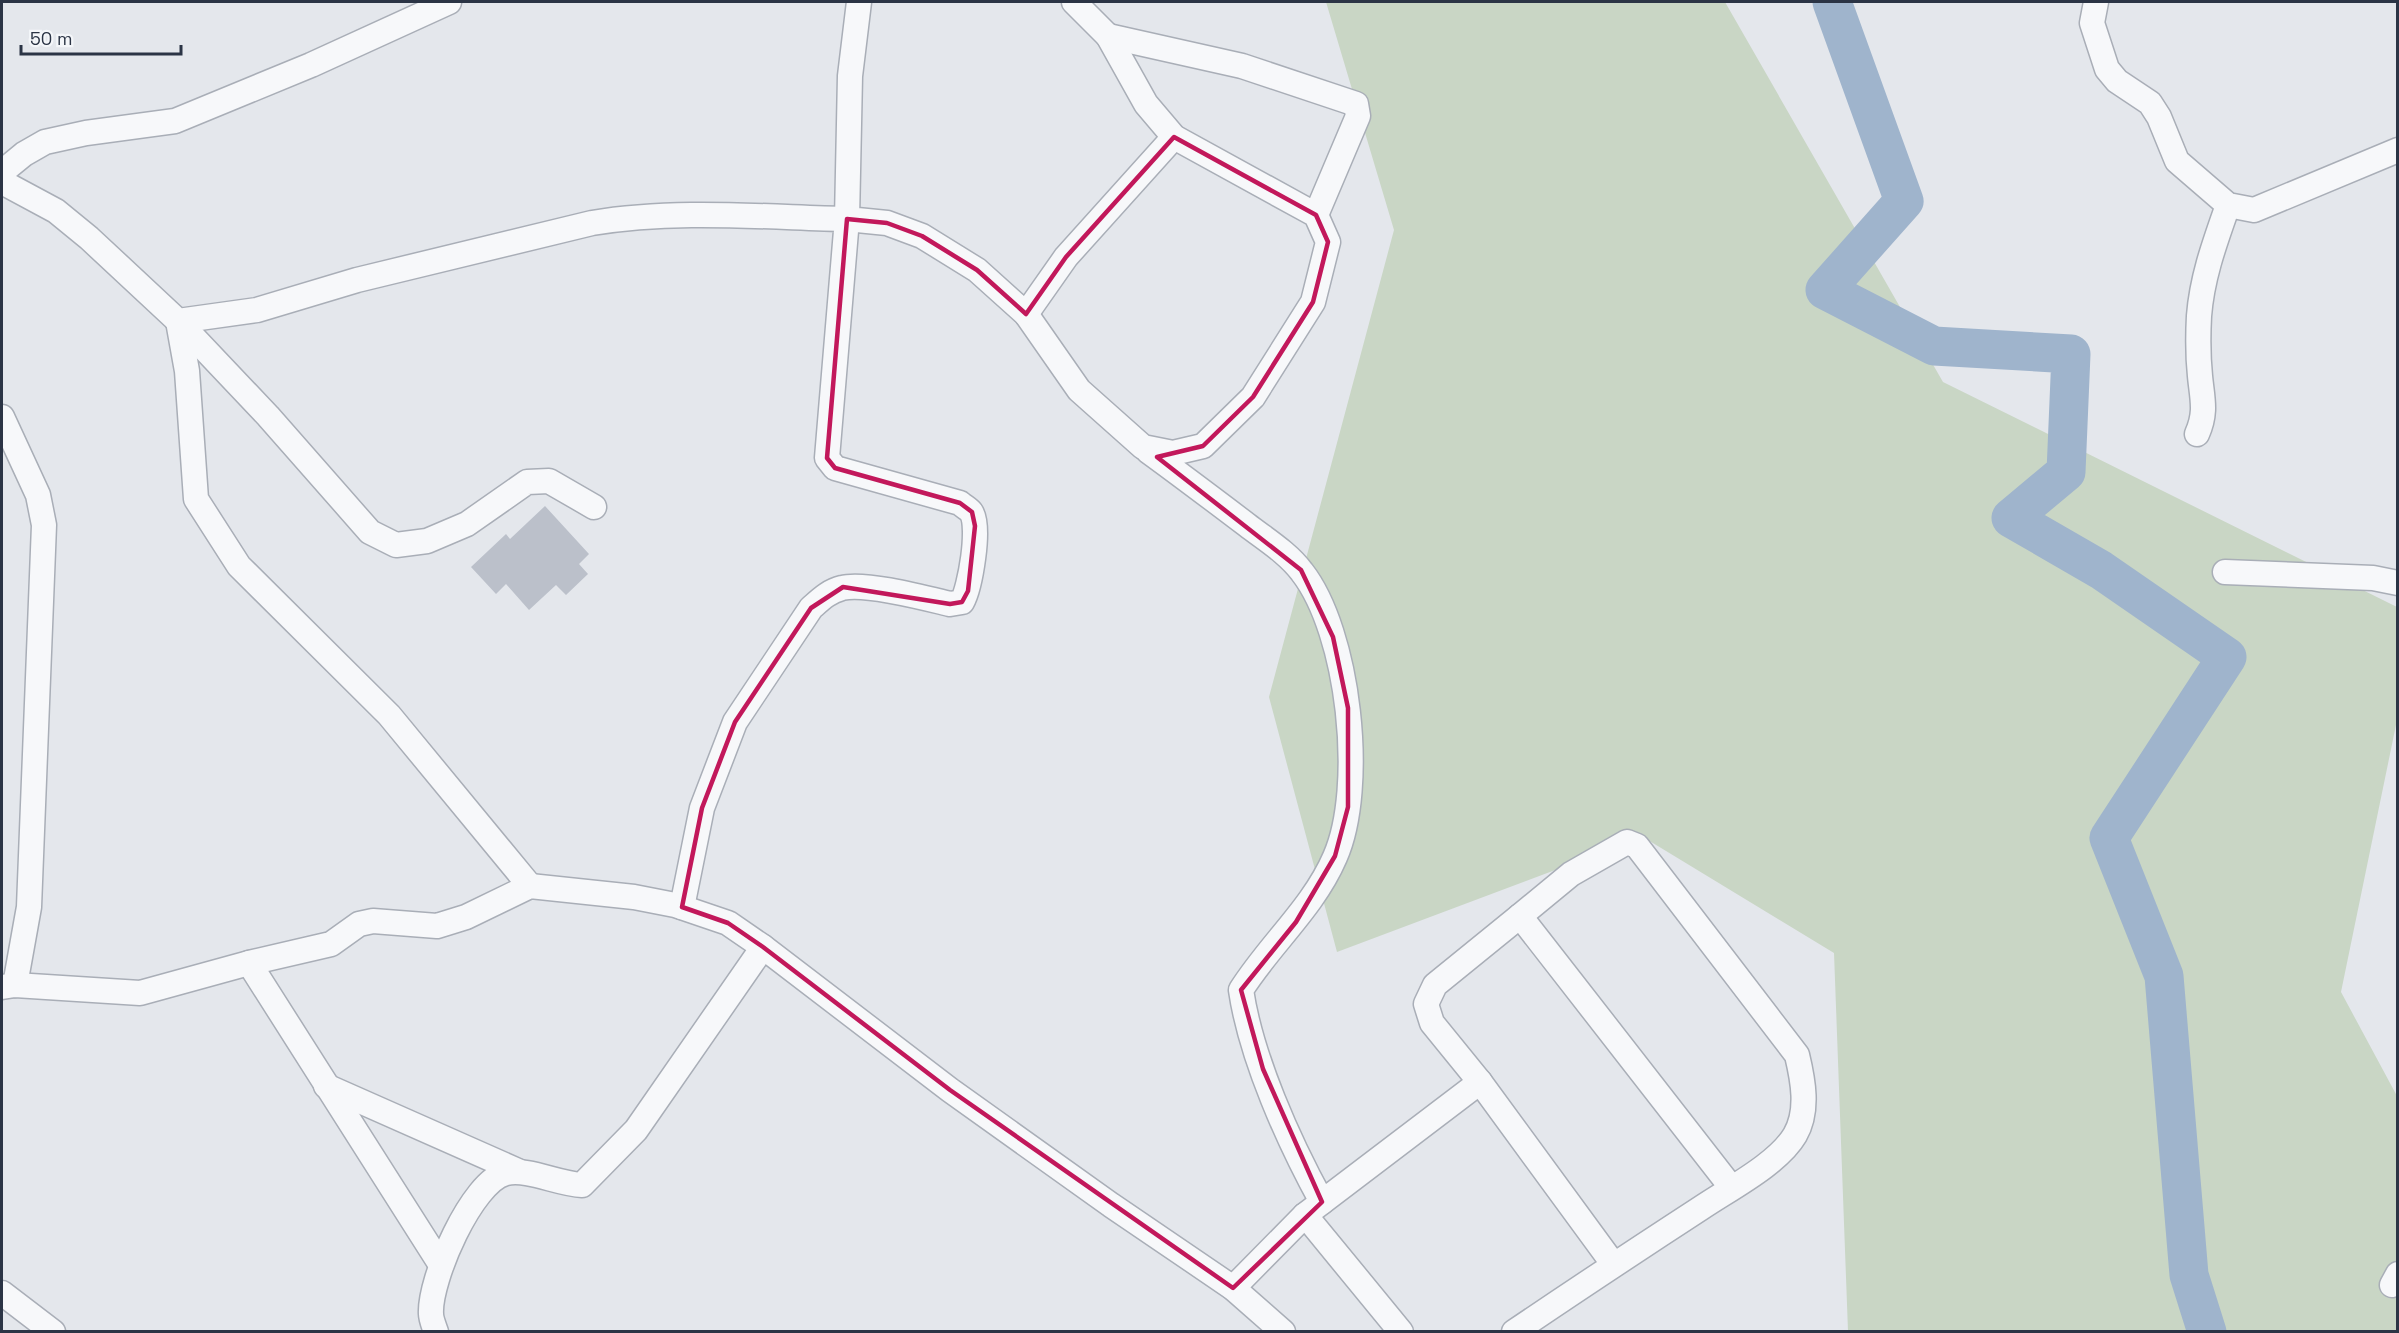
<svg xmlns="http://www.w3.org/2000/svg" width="2399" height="1333" font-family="'Space Grotesk',sans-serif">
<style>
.green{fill:#c9d6c5}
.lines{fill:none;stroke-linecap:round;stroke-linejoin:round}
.river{stroke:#9fb4cc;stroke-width:39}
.building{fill:#bbc0ca}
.minor-casing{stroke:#a9aeb7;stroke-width:27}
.minor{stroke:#f7f8fa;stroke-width:24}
.marked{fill:none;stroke:#c2185b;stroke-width:4.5;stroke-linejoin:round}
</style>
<rect width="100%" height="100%" fill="#e4e7ec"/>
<path class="green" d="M1326,2H1725L1943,382L2397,607V720L2341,992L2397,1096V1331H1848L1834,953L1643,837L1337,952L1269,697L1394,230Z"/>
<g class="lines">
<path class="river" d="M1832,2L1904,201L1825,290L1934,346L2071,354L2066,472L2011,518L2101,570L2227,657L2109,838L2164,976L2189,1275L2207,1332"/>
</g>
<path class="building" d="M545,506L589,554L579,564L588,574L566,595L556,585L529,610L506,584L496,594L471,567L506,534L510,539Z"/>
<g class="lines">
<g class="minor-casing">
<g id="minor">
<path d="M859,2L850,76L847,219L887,223L922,236L977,270L1026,314L1079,390L1143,447L1173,453L1203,446L1253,397L1313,302L1328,242L1316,215L1174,137L1146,104L1108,36L1074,2"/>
<path d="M2096,2L2092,23L2107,69L2117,81L2150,103L2159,117L2177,161L2228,205L2254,210L2398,150"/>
<path d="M1108,36L1242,66L1356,104L1358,116L1316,215"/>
<path d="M2,172L24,154L45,142L86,133L175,121L311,65L449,2"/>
<path d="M2,182L56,211L89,238L178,321L257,310L357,280L592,223C675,209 762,217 847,219L827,458L835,468L960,503C963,506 969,509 971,512C981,526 970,588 962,602L950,604C925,598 865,582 842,588C829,591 820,600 811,608L735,722L702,808L682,907"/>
<path d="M1026,314L1066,257L1174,137"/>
<path d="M178,321L187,371L196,499L239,566L389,715L530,886"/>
<path d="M178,321L268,416L370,532L396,545L427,541L467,524L527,482L549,481L594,507"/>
<path d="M2,417L38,495L44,525L29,907L15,985"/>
<path d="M2197,434C2207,412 2202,398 2200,376C2198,357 2198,335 2199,316C2202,277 2215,242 2228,205"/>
<path d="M1148,451C1181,475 1214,500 1247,525C1265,539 1288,553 1302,572C1349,632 1366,787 1335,857C1313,908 1270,944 1241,990C1251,1058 1289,1142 1322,1202"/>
<path d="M2225,572L2373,578L2398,583"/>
<path d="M1520,916L1731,1187"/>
<path d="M249,963L441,1265"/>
<path d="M2,987L15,985L140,993L249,963L331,944L359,924L373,921L437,926L466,917L530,886L634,897L675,905L728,923L763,947L950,1090L1111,1205L1233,1288L1283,1332"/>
<path d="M326,1086L518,1171"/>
<path d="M1305,1215L1401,1332"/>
<path d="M2392,1285L2398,1274"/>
<path d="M1233,1288L1305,1215L1480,1082"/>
<path d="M2,1293L53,1332"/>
<path d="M436,1332C434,1326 431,1319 431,1314C429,1280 472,1181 506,1173C528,1168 558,1184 582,1185L636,1130L763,947"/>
<path d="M1514,1332C1576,1290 1638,1249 1701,1208C1729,1189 1778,1164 1795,1135C1809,1111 1803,1080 1797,1055L1637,846L1627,842L1571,874L1520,916L1435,985L1426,1004L1432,1023L1480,1082L1614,1265"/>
</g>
</g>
<use href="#minor" class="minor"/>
</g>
<path class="marked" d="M1174,137L1316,215L1328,242L1313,302L1253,397L1203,446L1157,457L1301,570L1333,637L1348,708V807L1335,856L1296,922L1241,990L1263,1069L1322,1202L1233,1288L950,1090L763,947L728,923L682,907L702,808L735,722L811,608L843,587L950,604L962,602L968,591L975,526L972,512L960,503L835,468L827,458L847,219L887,223L922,236L977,270L1026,314L1066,257Z"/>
<rect width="2399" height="1333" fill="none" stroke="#2b3445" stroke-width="6"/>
<path d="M21 45v9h160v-9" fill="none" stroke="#2b3445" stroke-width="3"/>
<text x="30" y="45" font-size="18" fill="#2b3445" stroke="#f4f6f9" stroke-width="4.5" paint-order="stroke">50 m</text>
</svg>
